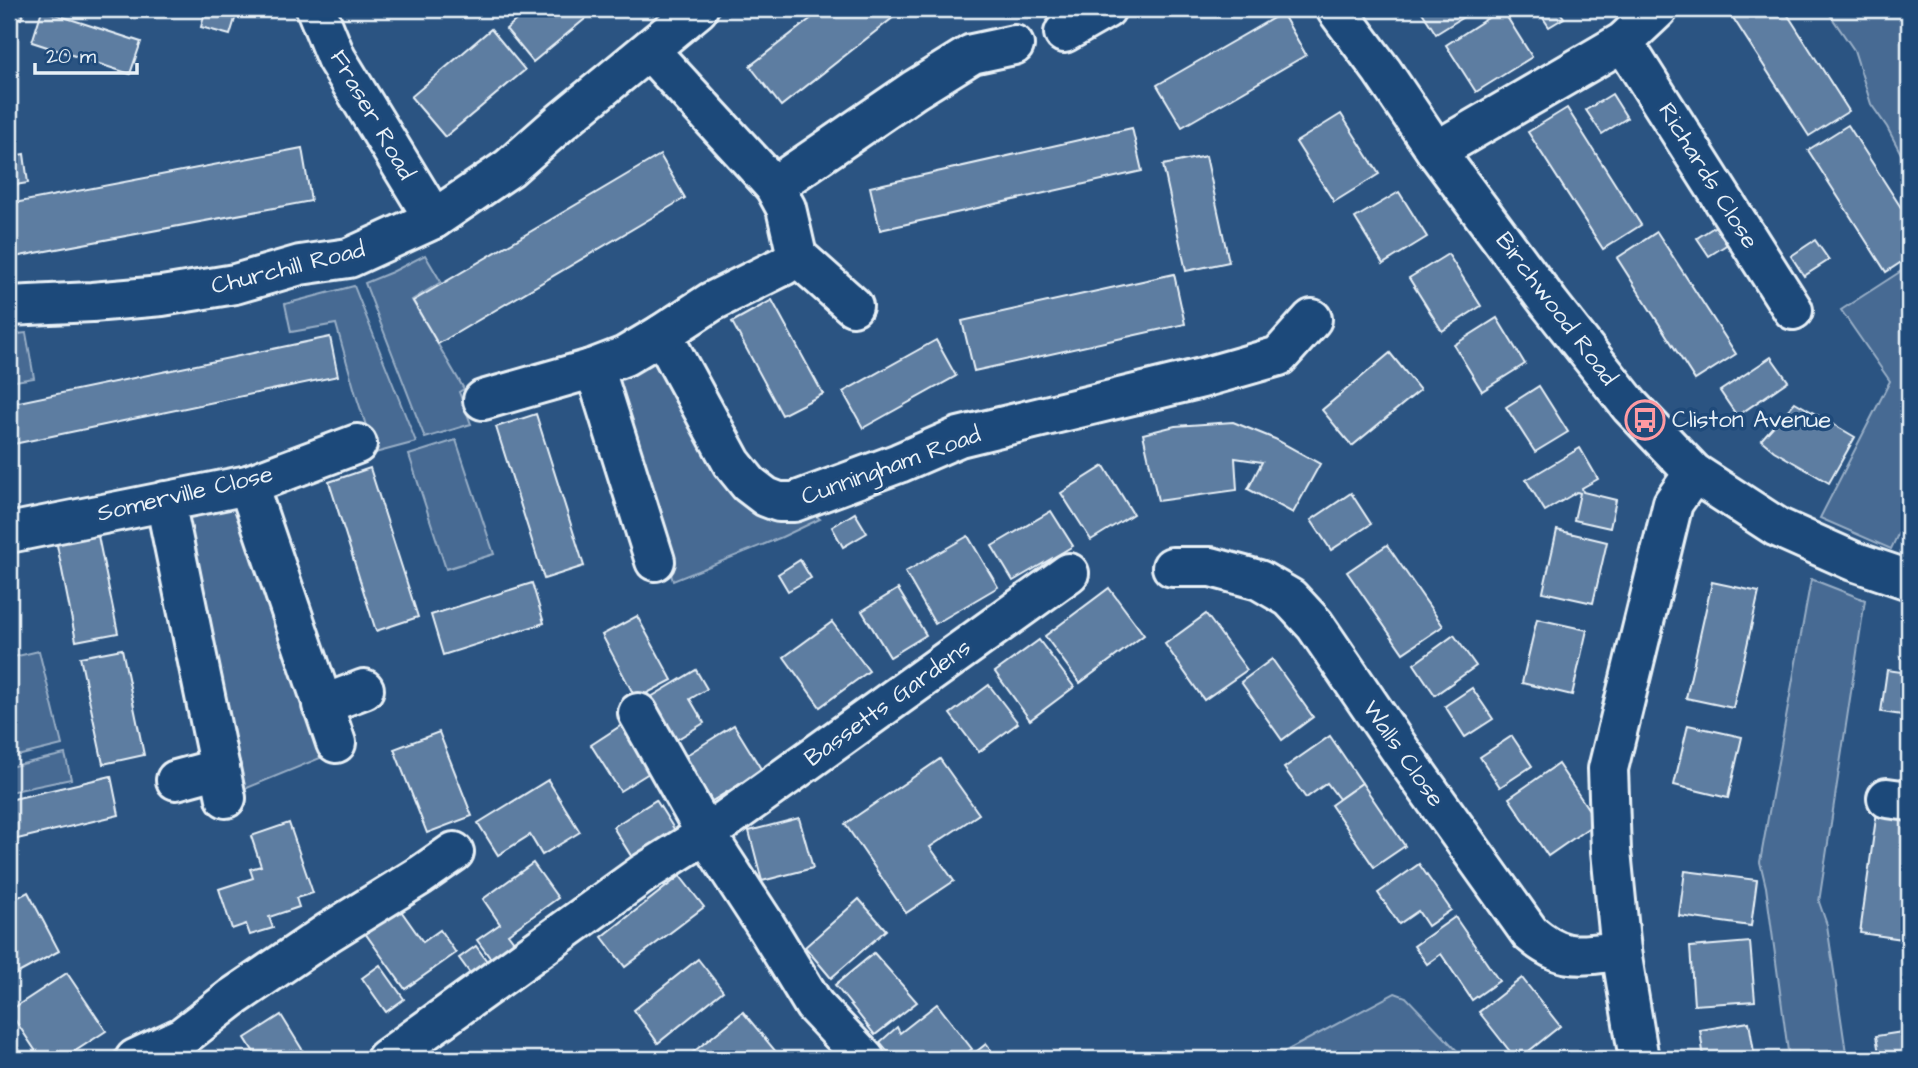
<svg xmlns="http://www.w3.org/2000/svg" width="1918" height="1068" font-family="'Architects Daughter',sans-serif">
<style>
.green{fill:#476b93;stroke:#98aec6;stroke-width:2}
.building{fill:#5d7da1;stroke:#e8f1f8;stroke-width:2}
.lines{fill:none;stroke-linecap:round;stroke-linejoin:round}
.minor-casing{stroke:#e8f1f8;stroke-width:44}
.minor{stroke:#1f4a7a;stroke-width:38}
.labels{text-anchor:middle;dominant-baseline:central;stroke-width:7;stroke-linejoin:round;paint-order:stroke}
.street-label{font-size:24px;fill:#e8f1f8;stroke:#1f4a7a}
.poi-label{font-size:24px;fill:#e8f1f8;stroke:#1f4a7a;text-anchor:start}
</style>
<rect width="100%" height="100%" fill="#2b5482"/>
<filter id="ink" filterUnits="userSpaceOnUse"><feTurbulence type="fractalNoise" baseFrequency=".0143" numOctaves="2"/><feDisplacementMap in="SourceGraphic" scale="14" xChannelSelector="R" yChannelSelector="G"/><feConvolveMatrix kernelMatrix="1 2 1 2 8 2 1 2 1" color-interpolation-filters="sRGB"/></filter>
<g filter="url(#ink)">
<g class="green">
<path d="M1826,9H1909V169L1887,127L1871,104L1854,50Z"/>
<path d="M425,255L441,282L412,300L464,389L459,392L471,424L425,438L365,283L392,272Z"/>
<path d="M1909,266V511L1891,549L1820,518L1890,381L1841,310Z"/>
<path d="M354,286L416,442L375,453L356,395L336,324L291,332L285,304Z"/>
<path d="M26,333L34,378L9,382V335Z"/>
<path d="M656,360L777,518L815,515L820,519L782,537L673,581L626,421L618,378Z"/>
<path d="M456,440L494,554L446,569L409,455Z"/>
<path d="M241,504L330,754L242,790L184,520L189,511Z"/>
<path d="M1811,579L1865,600L1819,902L1827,925L1847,1059H1789L1766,887L1760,862Z"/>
<path d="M39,651L62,745L9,758V658Z"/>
<path d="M65,754L71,779L9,792V767Z"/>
<path d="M1395,993L1406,997L1465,1059H1352L1345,1052L1338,1059H1271Z"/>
</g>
<g class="building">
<path d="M9,9H25L21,19L9,15Z"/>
<path d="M206,9H238L230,35L201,27Z"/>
<path d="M529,9H597L533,62L506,29Z"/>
<path d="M823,9H904L781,106L750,66Z"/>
<path d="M1420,9H1476L1436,34Z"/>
<path d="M1502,9L1532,57L1476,92L1446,45Z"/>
<path d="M1537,9H1558L1564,18L1549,27Z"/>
<path d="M1737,9H1784L1849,111L1809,136L1730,13Z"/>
<path d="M42,10L141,42L130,74L32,42Z"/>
<path d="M1282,13L1306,55L1182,127L1157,85Z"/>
<path d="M491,29L525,70L445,137L411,97Z"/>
<path d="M1612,94L1627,118L1602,134L1586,110Z"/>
<path d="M1567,108L1641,225L1603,249L1528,132Z"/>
<path d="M1341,114L1379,174L1334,202L1296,142Z"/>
<path d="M1848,125L1909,220V257L1886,272L1808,150Z"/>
<path d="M1132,128L1142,171L880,230L870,187Z"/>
<path d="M302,148L311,201L9,258V204Z"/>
<path d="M24,154L28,183L9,186V157Z"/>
<path d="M660,155L685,198L438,344L413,301Z"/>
<path d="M1206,156L1229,262L1186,271L1163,165Z"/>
<path d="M1399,192L1427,237L1383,264L1355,218Z"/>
<path d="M1722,222L1734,240L1709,256L1697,238Z"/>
<path d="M1657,232L1736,354L1695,380L1617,258Z"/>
<path d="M1815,240L1829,260L1804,276L1791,256Z"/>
<path d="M1448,254L1481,306L1442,331L1409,278Z"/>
<path d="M1174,274L1185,324L974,371L962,321Z"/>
<path d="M772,300L823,394L782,415L732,322Z"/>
<path d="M1497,318L1525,364L1482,391L1454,345Z"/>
<path d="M330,337L338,376L9,445V404Z"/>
<path d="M936,340L956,376L863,428L843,392Z"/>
<path d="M1390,353L1420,390L1352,446L1322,410Z"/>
<path d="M1771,357L1788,381L1737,416L1720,391Z"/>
<path d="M1539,386L1568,432L1535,452L1506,407Z"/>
<path d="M1795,402L1855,437L1829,483L1774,451L1761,440Z"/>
<path d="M536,414L584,566L544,579L496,427Z"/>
<path d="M1233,422L1275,439L1320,464L1293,513L1248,489L1262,462L1235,458L1237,490L1158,501L1143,434L1175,426Z"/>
<path d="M1580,448L1598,479L1582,488L1583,492L1616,500L1610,528L1574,520L1580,493L1577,492L1545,511L1526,480Z"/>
<path d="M1104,466L1133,514L1091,540L1061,493Z"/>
<path d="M370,468L418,617L376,631L329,482Z"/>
<path d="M1351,493L1371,524L1331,550L1311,520Z"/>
<path d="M1051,511L1073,546L1013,581L992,546Z"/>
<path d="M855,513L867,533L843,547L832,527Z"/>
<path d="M1557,530L1607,542L1593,603L1543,592Z"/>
<path d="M97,531L118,633L76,641L56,540Z"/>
<path d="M968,536L998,587L935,624L905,572Z"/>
<path d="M1387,545L1443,626L1403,653L1347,572Z"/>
<path d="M800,560L811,578L788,591L778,574Z"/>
<path d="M1712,582L1759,592L1733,708L1686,698Z"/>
<path d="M532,583L544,623L443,655L431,615Z"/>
<path d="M1109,588L1144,635L1080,683L1045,636Z"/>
<path d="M898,589L926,635L890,657L862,611Z"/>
<path d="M1206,614L1247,670L1204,700L1165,644Z"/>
<path d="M637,616L672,680L636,699L602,635Z"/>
<path d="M1537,619L1587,630L1572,695L1522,683Z"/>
<path d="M832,622L869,671L820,707L784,657Z"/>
<path d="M1454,635L1476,666L1435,695L1414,664Z"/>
<path d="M1039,640L1074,687L1030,720L995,672Z"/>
<path d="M122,649L144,755L103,764L80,657Z"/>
<path d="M1272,659L1313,717L1282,740L1241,682Z"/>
<path d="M696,670L707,689L690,699L704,723L671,743L646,700Z"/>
<path d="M1887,670L1909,673V716L1881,712Z"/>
<path d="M989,685L1018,723L979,752L950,714Z"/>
<path d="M1472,688L1493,719L1465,737L1445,706Z"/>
<path d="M628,721L657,768L620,791L591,745Z"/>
<path d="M734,725L766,777L747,788L743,782L712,801L685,756Z"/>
<path d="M1688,725L1742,737L1728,798L1674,785Z"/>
<path d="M439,732L472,816L427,833L394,749Z"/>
<path d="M1330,736L1362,783L1339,799L1327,783L1306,798L1284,768Z"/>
<path d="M1512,736L1532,766L1500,787L1480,757Z"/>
<path d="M940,759L979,814L930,847L954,881L906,913L845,824Z"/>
<path d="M1558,764L1597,822L1548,856L1509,798Z"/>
<path d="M111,776L119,815L9,841V800Z"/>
<path d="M548,780L580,832L542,855L530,835L498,855L478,823Z"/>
<path d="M1362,783L1405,846L1374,867L1331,805Z"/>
<path d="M656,800L676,832L633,859L613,827Z"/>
<path d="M1877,811L1909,816V892L1903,939L1860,933Z"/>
<path d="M799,818L813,868L762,881L749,831Z"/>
<path d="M289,823L313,893L296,898L299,907L269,917L273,928L250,935L246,924L232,929L219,889L253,878L250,869L261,866L251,836Z"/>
<path d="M533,863L558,898L508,934L517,946L494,963L477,940L500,924L483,899Z"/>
<path d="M1419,864L1451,910L1428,926L1418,911L1399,924L1378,893Z"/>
<path d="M1685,871L1757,880L1751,926L1679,916Z"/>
<path d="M680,876L704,907L625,967L602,937Z"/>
<path d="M28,892L59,951L9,978V902Z"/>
<path d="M859,899L886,930L831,978L805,947Z"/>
<path d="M399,908L423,942L440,930L456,953L405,989L365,933Z"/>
<path d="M1455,917L1499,981L1472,1000L1441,954L1427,964L1414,946Z"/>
<path d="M1750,942L1755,1001L1694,1005L1690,947Z"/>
<path d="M476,946L492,968L475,980L459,958Z"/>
<path d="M874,953L917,1002L875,1035L835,985Z"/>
<path d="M698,959L723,991L658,1043L634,1010Z"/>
<path d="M380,965L404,999L386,1012L362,978Z"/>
<path d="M67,973L106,1031L63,1059H41L9,1011Z"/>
<path d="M1522,978L1560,1026L1519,1059H1516L1479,1012Z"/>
<path d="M937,1004L972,1049L959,1059H894L880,1042L897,1027L900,1033Z"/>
<path d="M743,1012L777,1053L769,1059H698L692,1053Z"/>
<path d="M281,1015L308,1059H258L245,1038Z"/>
<path d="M1749,1022L1755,1058L1704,1059L1700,1030Z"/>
<path d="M1909,1031V1059H1880L1876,1036Z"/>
<path d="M986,1044L996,1057L993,1059H967Z"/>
</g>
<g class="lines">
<g class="minor-casing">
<g id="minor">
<path d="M316,9L336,58L434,219"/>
<path d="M1336,9L1382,71L1436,151L1549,303L1630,406L1694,473L1777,527L1853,561L1909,580"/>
<path d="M1064,33L1106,9"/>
<path d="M1623,42L1793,310"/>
<path d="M649,50L774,186L786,208L797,256L783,266L711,302L662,334L732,463L749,484L766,497L779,502H794L899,463L959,437L1202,378L1279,356L1312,319"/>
<path d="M1436,151L1623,42L1658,9"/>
<path d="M774,186L914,90L972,54L1014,45"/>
<path d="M797,256L853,306"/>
<path d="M9,306L92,302L162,296L235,284L300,265L349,258L434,219L509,168L561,122L698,9"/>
<path d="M591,369L600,386L655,561"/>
<path d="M483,400L591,369L625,356L662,334"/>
<path d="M248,485L336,743"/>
<path d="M165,501L226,798"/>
<path d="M9,533L248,485L357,444"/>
<path d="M1172,567H1211L1259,580L1290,598L1315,625L1402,753L1530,933C1563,962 1580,955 1621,951"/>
<path d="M322,705L364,689"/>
<path d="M638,713L706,834L766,926L814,1005L865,1059"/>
<path d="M176,780L220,768"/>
<path d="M1887,798L1909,801"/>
<path d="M135,1059L182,1037L232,998L329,932L421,875L454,852"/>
<path d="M386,1059L644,873L706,834L1069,573"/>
<path d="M1639,1059L1621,951L1611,851L1608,769L1673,503L1694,473"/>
</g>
</g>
<use href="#minor" class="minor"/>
</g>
</g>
<defs>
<g id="bus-ring" transform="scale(2.0125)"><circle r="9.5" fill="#1f4a7a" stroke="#ff9aa2" stroke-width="1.5"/><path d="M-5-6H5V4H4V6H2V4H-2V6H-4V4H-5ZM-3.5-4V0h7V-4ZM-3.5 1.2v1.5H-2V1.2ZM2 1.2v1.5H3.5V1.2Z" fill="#ff9aa2"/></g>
</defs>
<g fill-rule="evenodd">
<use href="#bus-ring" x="1645" y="420"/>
</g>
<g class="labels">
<g class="street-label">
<text transform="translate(372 115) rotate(60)">Fraser Road</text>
<text transform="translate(1708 176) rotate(58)">Richards Close</text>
<text transform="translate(288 268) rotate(-14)">Churchill Road</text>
<text transform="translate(1556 309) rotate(53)">Birchwood Road</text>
<text transform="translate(891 466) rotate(-20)">Cunningham Road</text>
<text transform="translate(185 494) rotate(-13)">Somerville Close</text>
<text transform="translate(888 703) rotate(-36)">Bassetts Gardens</text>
<text transform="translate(1403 754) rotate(55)">Walls Close</text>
</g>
<g class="poi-label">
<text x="1672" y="420">Cliston Avenue</text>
</g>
</g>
<rect width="1918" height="1068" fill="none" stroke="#1f4a7a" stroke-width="35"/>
<rect x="18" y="18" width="1883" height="1033" fill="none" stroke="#e8f1f8" stroke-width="2.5" filter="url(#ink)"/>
<path d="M35 63v10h102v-10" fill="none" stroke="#e8f1f8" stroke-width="3.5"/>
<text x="46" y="63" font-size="21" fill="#e8f1f8" stroke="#1f4a7a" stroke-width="5" paint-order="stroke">20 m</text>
</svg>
